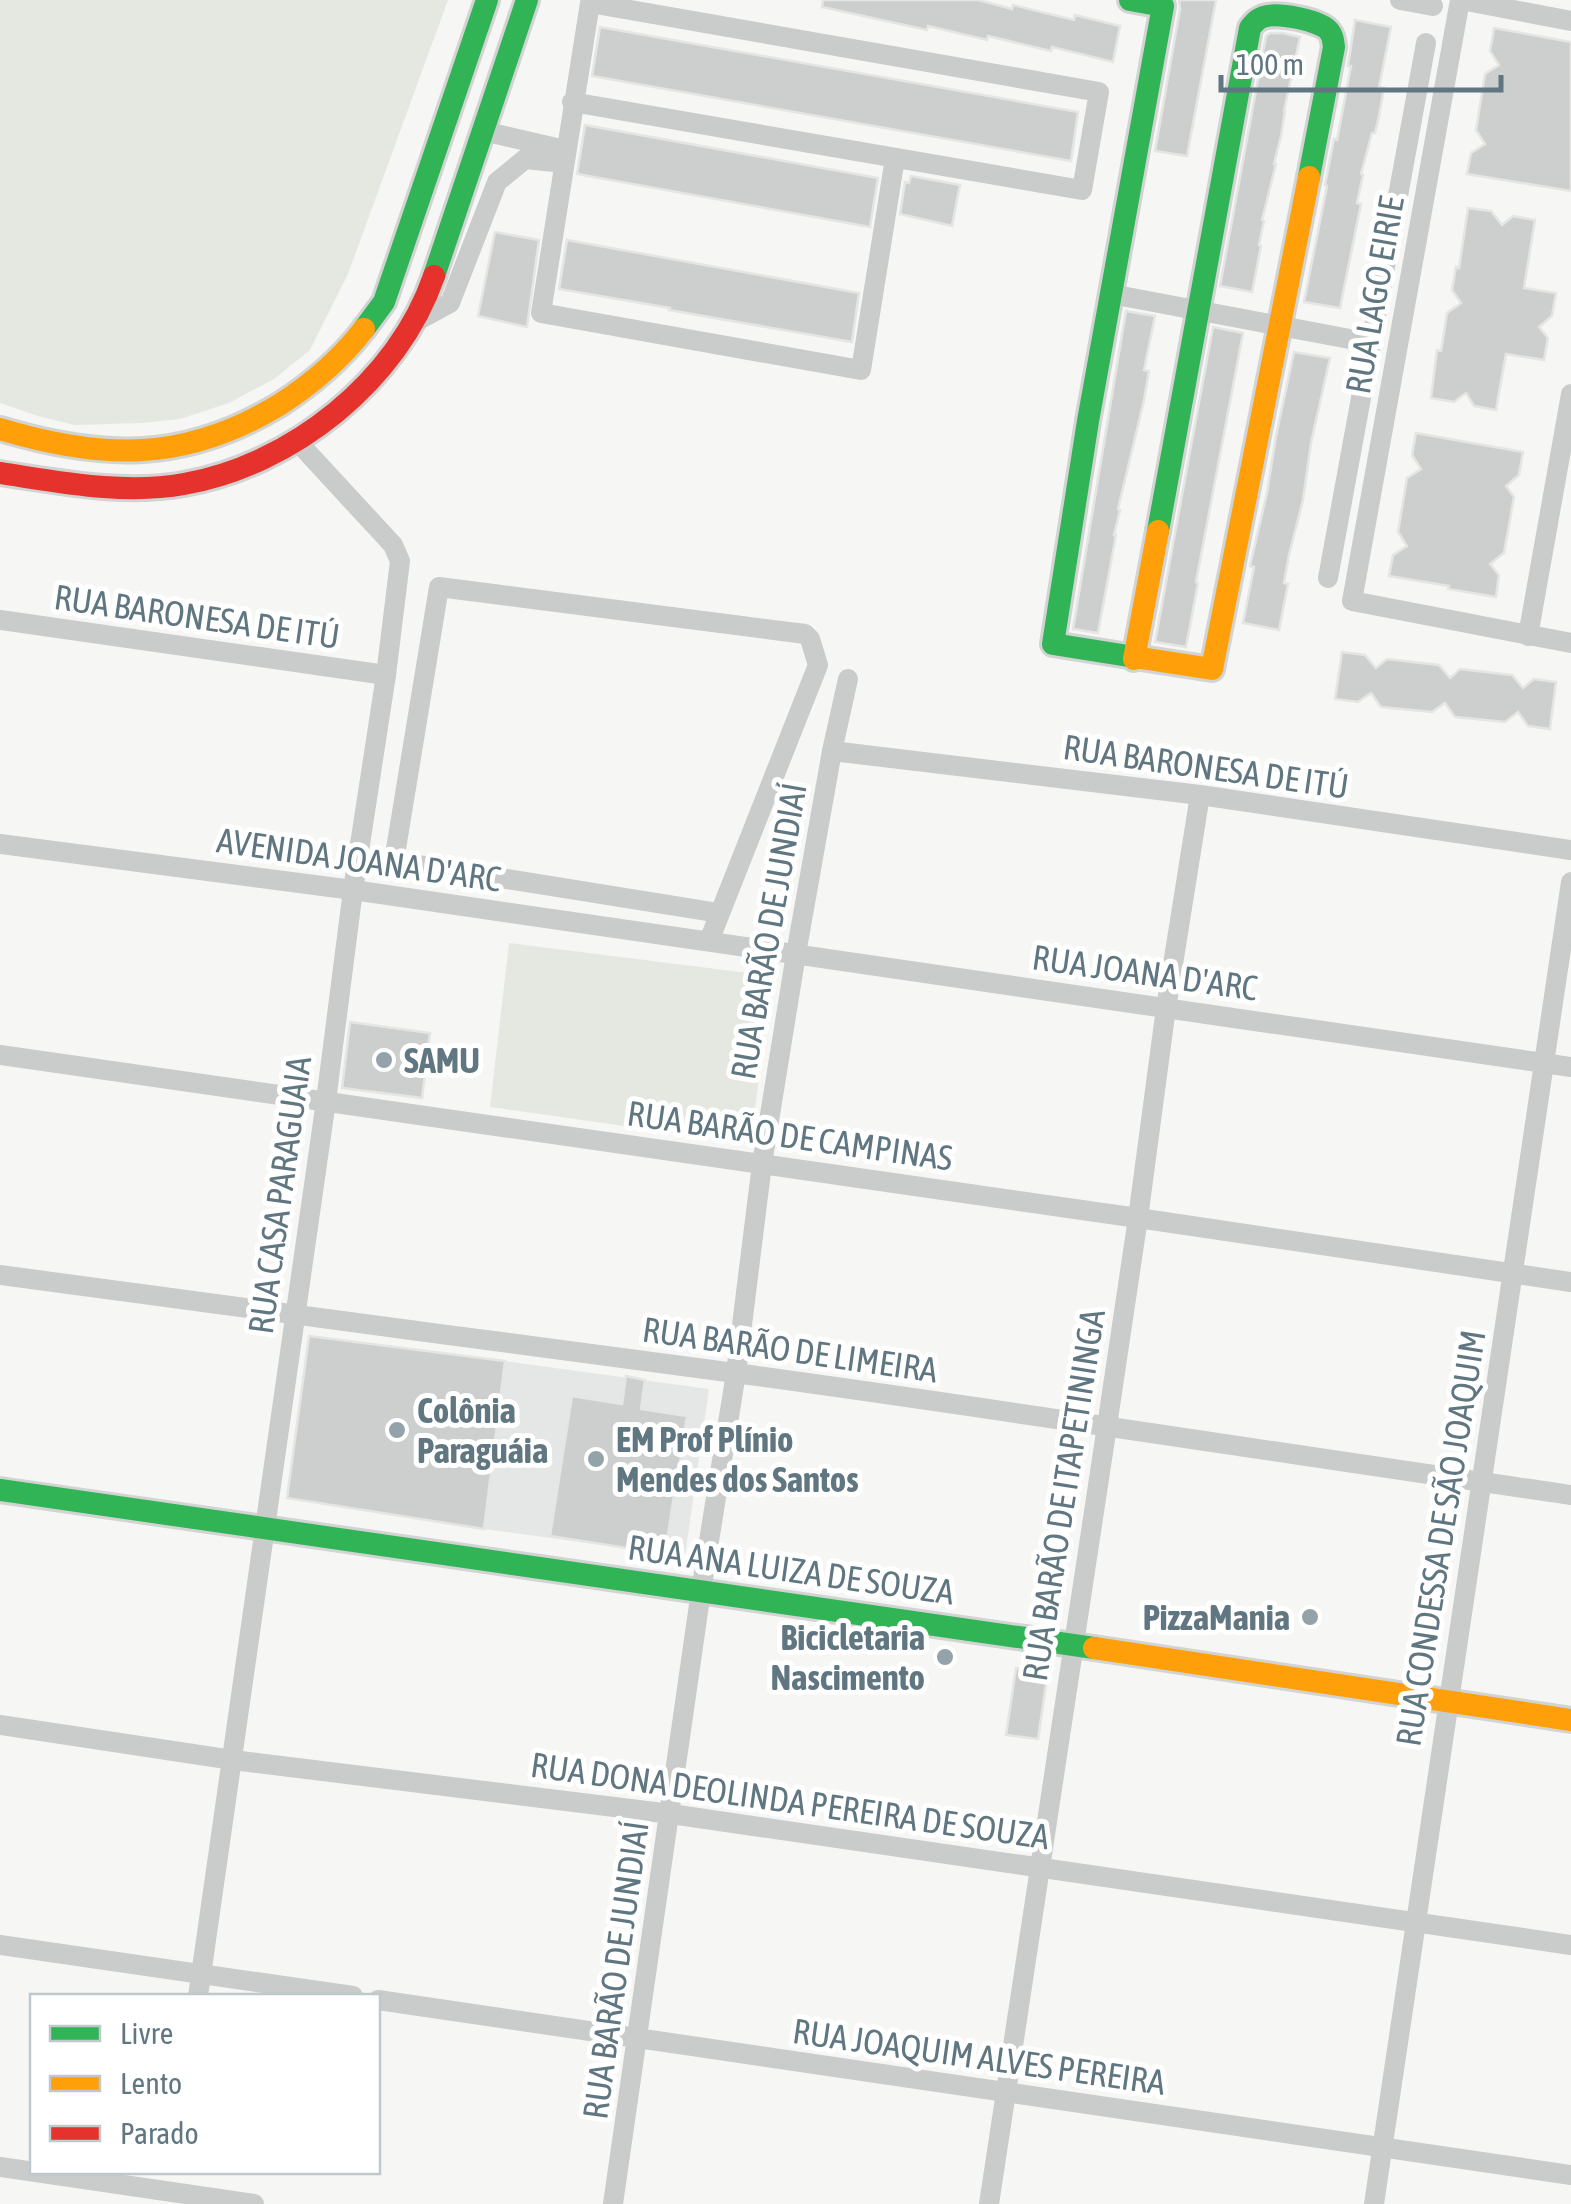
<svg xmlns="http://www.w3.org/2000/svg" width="1571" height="2204" font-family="'Asap Condensed',sans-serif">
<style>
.built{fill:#e5e7e6}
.green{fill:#e5e8e1}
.building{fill:#cdcfcf;stroke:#e5e5e4;stroke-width:2.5}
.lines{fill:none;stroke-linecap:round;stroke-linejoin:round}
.fast-casing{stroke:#d2d4d4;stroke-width:28}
.slow-casing{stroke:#d2d4d4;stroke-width:28}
.jam-casing{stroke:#d2d4d4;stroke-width:28}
.street{stroke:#cacccc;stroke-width:20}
.fast{stroke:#30b455;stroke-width:22}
.slow{stroke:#ff9f0a;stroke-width:22}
.jam{stroke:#e5322d;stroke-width:22}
.poi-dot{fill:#94a3a9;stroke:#fff;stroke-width:4}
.labels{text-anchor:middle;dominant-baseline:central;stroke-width:10;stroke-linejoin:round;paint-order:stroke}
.street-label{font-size:35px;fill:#607680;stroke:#fff}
.poi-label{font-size:35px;font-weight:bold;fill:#607680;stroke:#fff;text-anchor:start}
</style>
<rect width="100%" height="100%" fill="#f6f6f4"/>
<path class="built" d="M505,1361L709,1389L685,1556L484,1529Z"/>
<g class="green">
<path d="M0,0H448L348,274L310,350L274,379L229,403L180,419L142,423L74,425L38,416L0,403Z"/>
<path d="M509,943L771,976L751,1144L490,1107Z"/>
</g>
<g class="building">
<path d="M823,0H978L1012,9L1013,5L1074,20L1075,15L1120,26L1113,62L1052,47L1051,51L988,36L987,40L928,26L927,30L909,26L822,7Z"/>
<path d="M1179,0H1216L1187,156L1155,151L1180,9Z"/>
<path d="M1355,20L1391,27L1379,87L1384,88L1379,116L1375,133H1372L1361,174L1363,175L1357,203L1361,204L1340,308L1304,302L1327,186L1325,185L1334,139L1337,140L1351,66H1348Z"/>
<path d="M600,27L1078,112L1071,161L592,76Z"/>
<path d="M1494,28L1571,42V191L1467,174L1471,153L1485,144L1476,130L1485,74L1499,65L1490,51Z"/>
<path d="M1270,33H1283L1300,37L1284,111H1285L1281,136L1274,164H1276L1262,220L1264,221L1259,245L1261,246L1252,292L1220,286L1266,36Z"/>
<path d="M585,125L878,178L870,227L577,174Z"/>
<path d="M911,176L960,185L952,226L900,214L905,182L909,183Z"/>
<path d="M1468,208L1491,211L1502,225L1513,216L1535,220L1524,288L1556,293L1552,316L1539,327L1548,338L1544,360L1506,354L1496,410L1474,406L1466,393L1454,402L1431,398L1437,350L1441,351L1447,313L1461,303L1452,290L1456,267L1459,268Z"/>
<path d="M495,232L539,240L527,327L478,316Z"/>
<path d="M567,240L859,293L852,342L669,310L670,308L559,289Z"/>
<path d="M1126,311L1155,316L1144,370L1149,371L1144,400L1118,509L1120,510L1114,535H1116L1098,633L1073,629Z"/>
<path d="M1213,327L1243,333L1196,582L1198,583L1186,647L1155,642Z"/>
<path d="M1294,352L1330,358L1311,443L1303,500L1289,555L1284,583L1288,584L1279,630L1243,623L1254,567L1250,566L1253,553L1267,493L1276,436Z"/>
<path d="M1416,433L1523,452L1519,475L1506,486L1514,497L1504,553L1490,564L1499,575L1496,597L1448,589L1449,586L1389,576L1393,555L1407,546L1398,532L1407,478L1421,469L1412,455Z"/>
<path d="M1342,652L1365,655L1376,668L1387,659L1439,665L1450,678L1460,669L1512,675L1523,688L1534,679L1556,682L1550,729L1528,726L1518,712L1505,722L1455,717L1445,703L1432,712L1381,707L1371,693L1358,702L1335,699Z"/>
<path d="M350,1022L430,1033L422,1098L342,1088Z"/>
<path d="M309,1336L505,1361L484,1529L287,1498Z"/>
<path d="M626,1376L645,1380L641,1409L687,1416L680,1462L688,1463L685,1477L677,1476L665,1554L550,1536L572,1396L622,1404Z"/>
<path d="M1016,1668L1048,1671L1038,1739L1006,1735Z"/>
</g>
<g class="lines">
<g class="fast-casing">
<g id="fast">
<path d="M1130,0L1163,6L1088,421L1053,644L1141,658"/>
<path d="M434,276L527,0"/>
<path d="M364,329L384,302L487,0"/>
<path d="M1158,531L1250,28C1255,22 1256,20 1263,17C1277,12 1320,20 1329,31C1333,36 1333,40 1334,47L1309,177"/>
<path d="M0,1490L1094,1648"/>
</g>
</g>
<g class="slow-casing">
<g id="slow">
<path d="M0,429C103,460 185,462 279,405C312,384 340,360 364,329"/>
<path d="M1141,658L1212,669L1309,177"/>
<path d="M1134,659L1158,531"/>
<path d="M1094,1648L1571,1720"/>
</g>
</g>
<g class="jam-casing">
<path id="jam" d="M0,473C60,482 124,495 184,484C292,465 398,381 434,276"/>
</g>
<g class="street">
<path d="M1400,0L1433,6"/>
<path d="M1460,0L1352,601L1571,643"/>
<path d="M1461,0L1571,21"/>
<path d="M572,102L1082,190L1099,92L590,3L541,313L861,370L895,158"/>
<path d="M483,131L565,150"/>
<path d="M1111,294L1371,343"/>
<path d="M415,322L450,303L497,182L525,159L564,163"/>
<path d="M1328,578L1426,43"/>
<path d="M0,620L386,675"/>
<path d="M1528,636L1571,394"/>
<path d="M832,751L1200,795L1571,850"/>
<path d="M0,844L353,890L1571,1067"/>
<path d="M709,941L818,665L810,639L805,634L439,587L394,861L719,913"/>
<path d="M0,1055L1138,1218L1571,1282"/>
<path d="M0,1275C245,1309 490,1340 735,1373C1014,1411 1292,1455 1571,1495"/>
<path d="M0,1725L233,1760L671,1814L1571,1945"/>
<path d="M0,1945L353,1996"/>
<path d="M198,1996L326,1101L353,890L386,675L400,561L393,545L296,440"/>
<path d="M378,2000L1571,2175"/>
<path d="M0,2167L254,2204"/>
<path d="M613,2204L701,1591L736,1373L762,1164L796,954L832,751L848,679"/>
<path d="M989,2204L1107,1426L1138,1218L1166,1008L1200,795"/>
<path d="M1374,2204L1571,882"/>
</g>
<use href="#fast" class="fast"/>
<use href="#slow" class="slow"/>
<use href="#jam" class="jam"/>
</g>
<g class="poi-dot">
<circle cx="384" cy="1060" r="10"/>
<circle cx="397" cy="1430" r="10"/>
<circle cx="596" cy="1459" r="10"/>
<circle cx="1310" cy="1617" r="10"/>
<circle cx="945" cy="1657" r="10"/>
</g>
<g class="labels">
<g class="street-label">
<text transform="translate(1374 295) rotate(-80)">RUA LAGO EIRIE</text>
<text transform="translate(197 616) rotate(8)">RUA BARONESA DE ITÚ</text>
<text transform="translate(1206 766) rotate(8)">RUA BARONESA DE ITÚ</text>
<text transform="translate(359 859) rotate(8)">AVENIDA JOANA D'ARC</text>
<text transform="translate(768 931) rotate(-80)">RUA BARÃO DE JUNDIAÍ</text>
<text transform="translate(1145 972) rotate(8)">RUA JOANA D'ARC</text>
<text transform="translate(790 1135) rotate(8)">RUA BARÃO DE CAMPINAS</text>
<text transform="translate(279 1195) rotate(-82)">RUA CASA PARAGUAIA</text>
<text transform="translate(790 1349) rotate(8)">RUA BARÃO DE LIMEIRA</text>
<text transform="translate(1063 1495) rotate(-81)">RUA BARÃO DE ITAPETININGA</text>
<text transform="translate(1440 1538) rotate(-81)">RUA CONDESSA DE SÃO JOAQUIM</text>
<text transform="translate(791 1569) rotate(8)">RUA ANA LUIZA DE SOUZA</text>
<text transform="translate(790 1800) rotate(8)">RUA DONA DEOLINDA PEREIRA DE SOUZA</text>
<text transform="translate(615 1970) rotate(-82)">RUA BARÃO DE JUNDIAÍ</text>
<text transform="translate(979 2056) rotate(8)">RUA JOAQUIM ALVES PEREIRA</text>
</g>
<g class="poi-label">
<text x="404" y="1060">SAMU</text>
<text x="417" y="1410">Colônia<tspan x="417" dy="40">Paraguáia</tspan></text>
<text x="616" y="1439">EM Prof Plínio<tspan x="616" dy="40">Mendes dos Santos</tspan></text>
<text x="1290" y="1617" text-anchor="end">PizzaMania</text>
<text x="925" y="1637" text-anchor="end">Bicicletaria<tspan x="925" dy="40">Nascimento</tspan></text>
</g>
</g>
<rect x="30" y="1994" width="350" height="180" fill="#ffffff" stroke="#bfc8cc" stroke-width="2.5"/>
<rect x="50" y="2026" width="50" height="15" fill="#30b455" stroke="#bfc8cc" stroke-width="2.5"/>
<text x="120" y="2044" font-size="30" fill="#607680">Livre</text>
<rect x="50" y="2076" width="50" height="15" fill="#ff9f0a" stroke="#bfc8cc" stroke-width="2.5"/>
<text x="120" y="2094" font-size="30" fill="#607680">Lento</text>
<rect x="50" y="2126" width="50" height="15" fill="#e5322d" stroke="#bfc8cc" stroke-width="2.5"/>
<text x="120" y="2144" font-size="30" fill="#607680">Parado</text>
<path d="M1221 75v15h280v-15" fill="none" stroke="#607680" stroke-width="5"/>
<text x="1236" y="75" font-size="30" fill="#607680" stroke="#ffffff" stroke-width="8" paint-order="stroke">100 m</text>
</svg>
